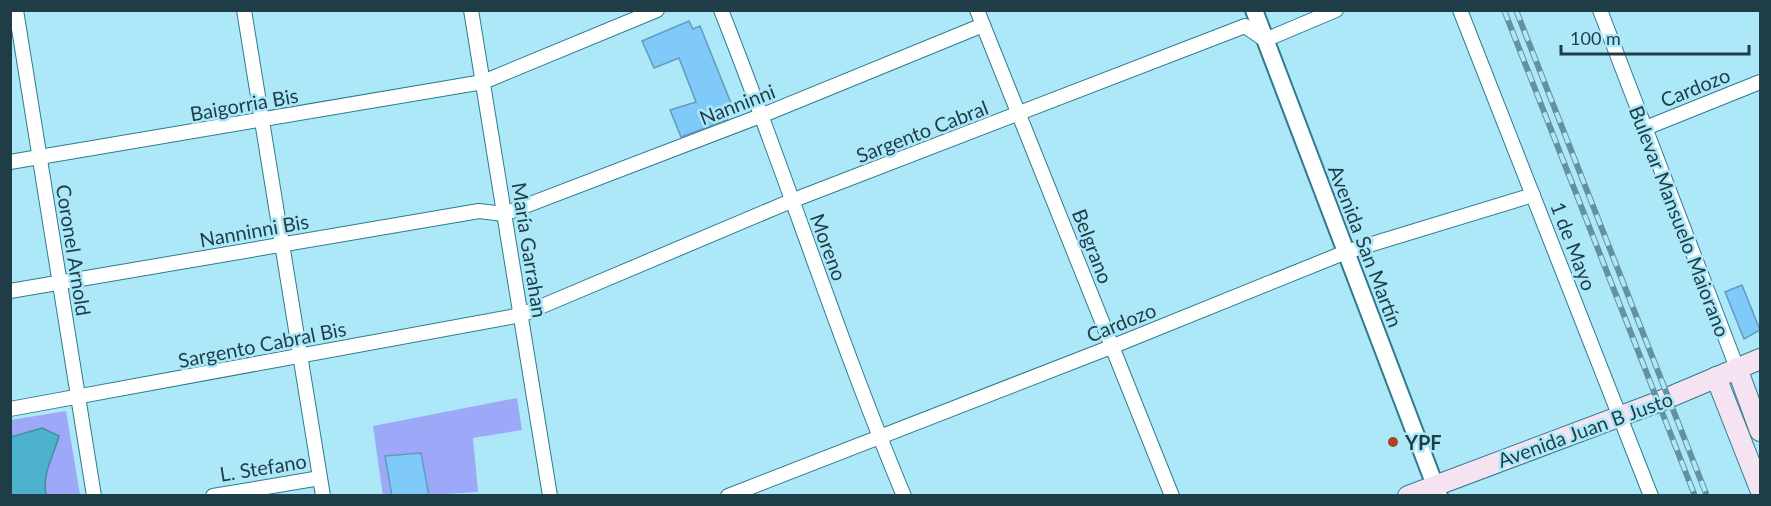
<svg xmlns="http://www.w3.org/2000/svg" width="1771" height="506" font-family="Lato,sans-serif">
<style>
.green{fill:#9da8f8}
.water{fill:#4db3cd;stroke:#3f90a4;stroke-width:1.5}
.building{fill:#7fcaf9;stroke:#639bbf;stroke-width:1.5}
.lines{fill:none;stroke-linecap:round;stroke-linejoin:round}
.minor-casing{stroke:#2f7b8e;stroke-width:16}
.tertiary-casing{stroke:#2f7b8e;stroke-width:20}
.secondary-casing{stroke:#2f7b8e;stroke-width:22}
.minor{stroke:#fff;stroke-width:14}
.tertiary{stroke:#fff;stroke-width:16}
.secondary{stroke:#f6e3f1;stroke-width:20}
.rail-casing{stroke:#64919e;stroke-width:6}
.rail{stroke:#ade8f9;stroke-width:4;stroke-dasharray:11;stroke-linecap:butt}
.poi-dot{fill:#aa4322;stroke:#ade8f9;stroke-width:2}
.labels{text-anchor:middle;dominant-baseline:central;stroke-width:5;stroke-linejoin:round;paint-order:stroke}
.street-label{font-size:20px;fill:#1e3d46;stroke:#ade8f9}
.poi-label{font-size:20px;font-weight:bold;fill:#1e3d46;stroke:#ade8f9;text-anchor:start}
</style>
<rect width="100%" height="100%" fill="#ade8f9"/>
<g class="green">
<path d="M517,398L522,430L473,438L478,492L429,495L420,453L385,456L392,495L383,496L373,426Z"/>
<path d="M66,411L80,495L11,496V420Z"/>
</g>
<path class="water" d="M42,428L59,436C53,458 42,473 46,495H11V437Z"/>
<g class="building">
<path d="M689,21L693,29L700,26L733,108L727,120L681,137L670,110L696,102L679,58L654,68L642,41Z"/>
<path d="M1742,285L1760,330L1744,339L1725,292Z"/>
<path d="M421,453L429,496H392L385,456Z"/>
</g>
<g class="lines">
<g class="minor-casing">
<g id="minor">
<path d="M16,10L94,496"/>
<path d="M244,10L323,496"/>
<path d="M471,10L550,496"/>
<path d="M721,10C785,171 837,336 904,496"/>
<path d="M977,10L1172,496"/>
<path d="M1460,10L1651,496"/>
<path d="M1600,10L1737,368"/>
<path d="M1643,129L1760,82"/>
<path d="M10,162L483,82L657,10"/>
<path d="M10,291L479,211L504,214L763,115L983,25"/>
<path d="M10,409L521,315L791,201L1245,26L1265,40L1336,10"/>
<path d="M213,496L320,478"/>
<path d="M728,496L1111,347L1346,252L1533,195"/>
</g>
</g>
<g class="tertiary-casing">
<path id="tertiary" d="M1254,10L1439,496"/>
</g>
<g class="secondary-casing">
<g id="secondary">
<path d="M1737,368L1760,431"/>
<path d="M1716,377L1760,489"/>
<path d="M1408,496L1658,402L1760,359"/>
</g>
</g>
<use href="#minor" class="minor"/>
<use href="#tertiary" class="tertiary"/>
<use href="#secondary" class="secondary"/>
<g class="rail-casing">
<g id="rail">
<path d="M1504,10L1695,496"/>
<path d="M1516,10L1707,496"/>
</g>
</g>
<use href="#rail" class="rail"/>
</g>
<circle class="poi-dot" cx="1393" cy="442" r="6"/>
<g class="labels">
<g class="street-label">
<text transform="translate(1695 87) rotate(-22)">Cardozo</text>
<text transform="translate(244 104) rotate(-10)">Baigorria Bis</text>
<text transform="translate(737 104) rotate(-21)">Nanninni</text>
<text transform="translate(922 131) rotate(-21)">Sargento Cabral</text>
<text transform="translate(1680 221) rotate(69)">Bulevar Mansuelo Maiorano</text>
<text transform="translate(254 230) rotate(-10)">Nanninni Bis</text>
<text transform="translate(1093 246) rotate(69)">Belgrano</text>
<text transform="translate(1366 246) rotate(69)">Avenida San Martín</text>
<text transform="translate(1574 246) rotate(69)">1 de Mayo</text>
<text transform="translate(829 247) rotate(70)">Moreno</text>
<text transform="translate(74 250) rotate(81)">Coronel Arnold</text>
<text transform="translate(530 250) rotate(81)">María Garrahan</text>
<text transform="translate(1121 322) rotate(-22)">Cardozo</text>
<text transform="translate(262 344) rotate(-11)">Sargento Cabral Bis</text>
<text transform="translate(1585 429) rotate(-20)">Avenida Juan B Justo</text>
<text transform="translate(263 467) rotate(-9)">L. Stefano</text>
</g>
<g class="poi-label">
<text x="1405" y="442">YPF</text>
</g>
</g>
<rect width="1771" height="506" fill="none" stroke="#1e3d46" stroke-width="24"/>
<path d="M1561 45v9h188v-9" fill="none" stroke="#1e3d46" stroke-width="3"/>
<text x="1570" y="45" font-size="18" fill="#1e3d46" stroke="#ade8f9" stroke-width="4.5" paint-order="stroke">100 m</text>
</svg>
